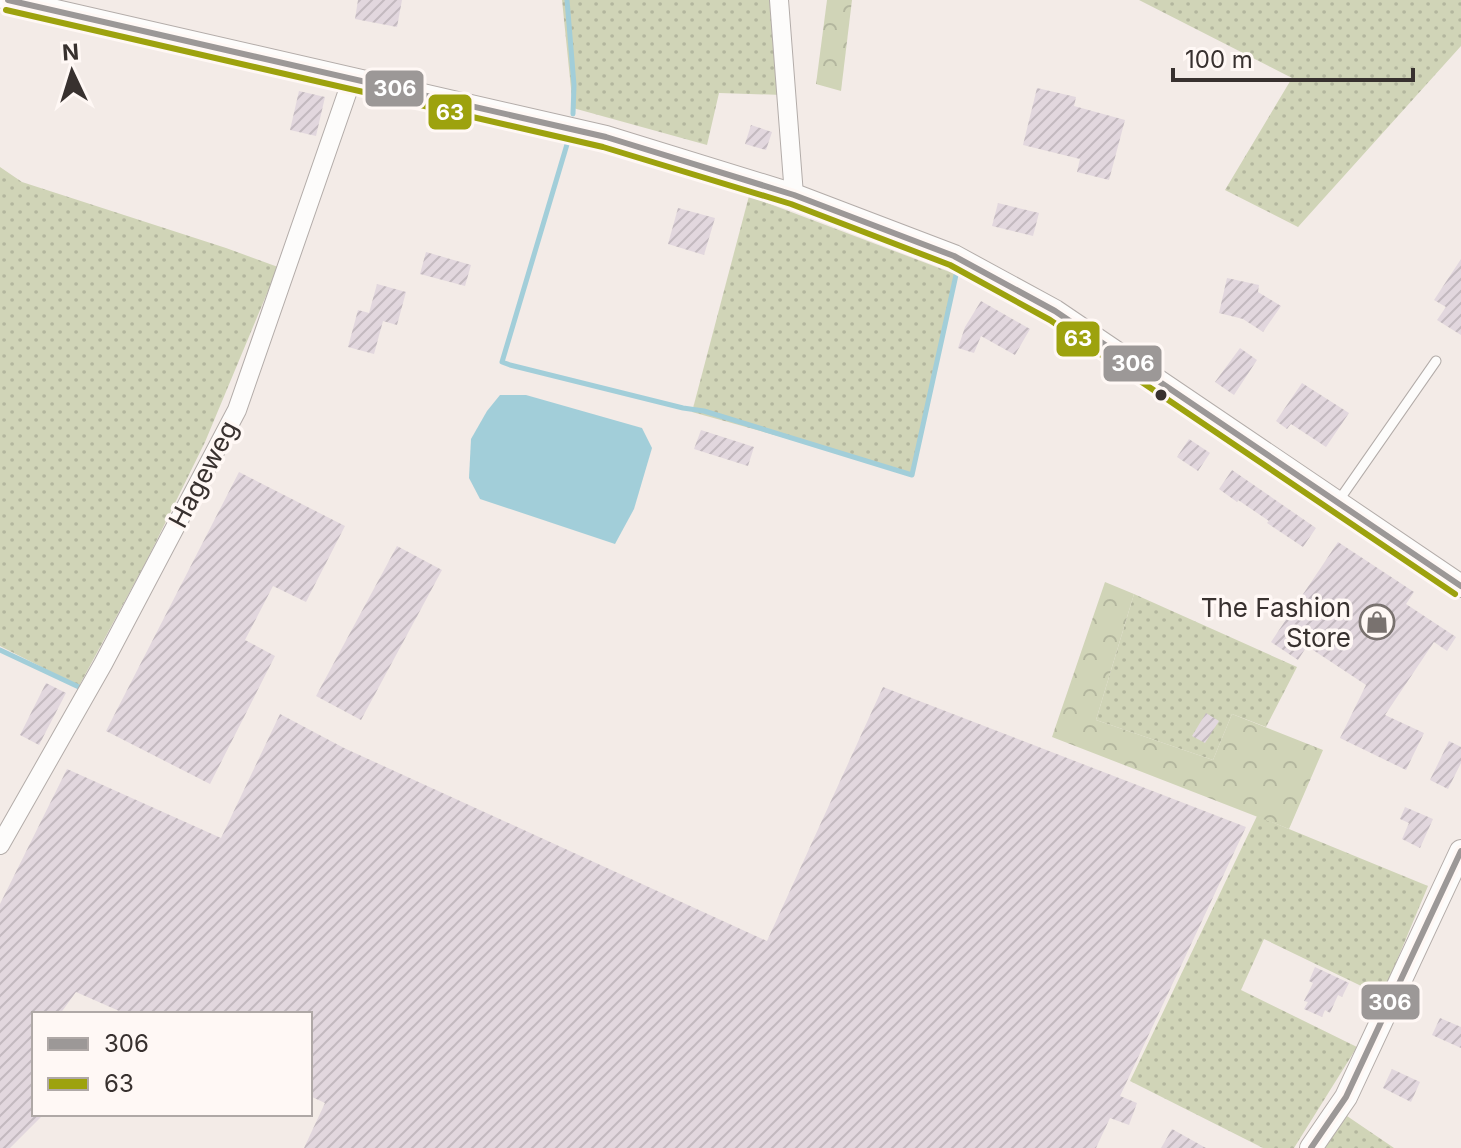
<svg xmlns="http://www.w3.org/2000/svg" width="1461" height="1148" font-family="Inter,sans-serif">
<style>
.grass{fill:url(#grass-dots)}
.forest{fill:url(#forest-crowns)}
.water{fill:#a2ced9}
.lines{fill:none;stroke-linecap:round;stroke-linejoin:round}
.stream{stroke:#a2ced9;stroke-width:5}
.building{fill:url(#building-hatch)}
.service-casing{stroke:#b3aca9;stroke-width:11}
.minor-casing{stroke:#b3aca9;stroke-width:20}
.tertiary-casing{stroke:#b3aca9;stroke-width:24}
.service{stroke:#fdfcfb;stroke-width:9}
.minor{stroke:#fdfcfb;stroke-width:18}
.tertiary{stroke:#fdfcfb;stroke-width:22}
.bus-1-casing{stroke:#fff8f5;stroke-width:12}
.bus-2-casing{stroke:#fff8f5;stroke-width:12}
.bus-1{stroke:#9c9897;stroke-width:6}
.bus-2{stroke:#9da20e;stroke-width:6}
.bus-dot{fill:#38312f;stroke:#fff8f5;stroke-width:3}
.labels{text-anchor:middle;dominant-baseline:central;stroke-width:7;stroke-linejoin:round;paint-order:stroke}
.street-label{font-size:26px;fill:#38312f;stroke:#fff8f5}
.poi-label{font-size:26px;fill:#38312f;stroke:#fff8f5;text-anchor:end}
.line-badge{stroke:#fff8f5;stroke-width:3}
.badge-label{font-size:22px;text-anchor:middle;font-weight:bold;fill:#fff}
</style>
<defs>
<pattern id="grass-dots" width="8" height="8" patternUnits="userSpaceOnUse" patternTransform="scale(2)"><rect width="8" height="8" fill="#d0d4b7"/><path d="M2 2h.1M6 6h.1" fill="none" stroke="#b3b69e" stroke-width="1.8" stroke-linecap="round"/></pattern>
<pattern id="forest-crowns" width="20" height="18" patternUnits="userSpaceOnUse" patternTransform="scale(2)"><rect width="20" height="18" fill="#d0d4b7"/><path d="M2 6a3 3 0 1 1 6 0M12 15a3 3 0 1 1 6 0" fill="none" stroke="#b3b69e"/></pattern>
<pattern id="building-hatch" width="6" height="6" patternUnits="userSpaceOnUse" patternTransform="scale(2)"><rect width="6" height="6" fill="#e2d7de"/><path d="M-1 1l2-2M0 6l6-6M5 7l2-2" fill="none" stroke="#c3b9bf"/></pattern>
</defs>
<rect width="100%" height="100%" fill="#f3ebe7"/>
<g class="grass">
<path d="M562,0H775L783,95L719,93L707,145L573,108Z"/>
<path d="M1139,0H1461V46L1298,227L1225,190L1292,78Z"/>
<path d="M0,167L22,182L226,248L278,267L205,442L148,558L79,686L0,646Z"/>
<path d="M749,196L955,274L912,473L692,412Z"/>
<path d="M1134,594L1297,667L1266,727L1232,714L1213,760L1096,720Z"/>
<path d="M1257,816L1428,886L1382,996L1264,939L1241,990L1357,1047L1294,1148H1263L1130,1081Z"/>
<path d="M1347,1116L1394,1148H1325Z"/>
</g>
<g class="forest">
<path d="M827,0H852L841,91L816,84Z"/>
<path d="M1105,582L1134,594L1096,720L1213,760L1232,714L1323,750L1289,829L1052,737Z"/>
</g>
<path class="water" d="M500,395H526L642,428L652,448L634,509L615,544L480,499L469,478L471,439L487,411Z"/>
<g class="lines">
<g class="stream">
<path d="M567,0L574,85L573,114"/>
<path d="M568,141L502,362L510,365L683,408L704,411L912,475L956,275"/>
<path d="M0,650L81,688"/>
</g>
</g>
<g class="building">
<path d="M358,0H402L397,27L355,19Z"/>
<path d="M1037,88L1076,97L1074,106L1125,120L1109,180L1077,172L1080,159L1023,145Z"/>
<path d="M299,91L325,97L316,136L290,130Z"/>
<path d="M751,125L772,132L766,150L745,144Z"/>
<path d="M998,203L1039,213L1033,236L992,226Z"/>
<path d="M678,208L715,218L704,255L668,244Z"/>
<path d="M426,252L471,265L465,286L420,274Z"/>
<path d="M1461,259V335L1437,320L1446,307L1434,300Z"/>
<path d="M1227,278L1259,285L1258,292L1281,306L1263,332L1243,319L1219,313Z"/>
<path d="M377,284L406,292L397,325L383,321L374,354L348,347L358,310L369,313Z"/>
<path d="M981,301L1030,329L1015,355L981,336L974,353L958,348L965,327Z"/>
<path d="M1240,348L1257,360L1234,395L1215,382Z"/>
<path d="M1302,383L1349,413L1326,447L1291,424L1287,429L1276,421Z"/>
<path d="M701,430L754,447L748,466L694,449Z"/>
<path d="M1189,439L1210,453L1198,471L1177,457Z"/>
<path d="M1232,470L1316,528L1303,547L1267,523L1269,521L1238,500L1237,502L1219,489Z"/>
<path d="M239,472L345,526L306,602L273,586L245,640L275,656L210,784L106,731Z"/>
<path d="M1338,542L1414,592L1406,604L1456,637L1447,651L1434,642L1385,715L1424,733L1406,770L1340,738L1366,685L1307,646L1298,660L1271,642Z"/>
<path d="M397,546L442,570L361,720L316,696Z"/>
<path d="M46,683L66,693L39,745L20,735Z"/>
<path d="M883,687L1246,827L1120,1096L1137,1103L1129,1125L1110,1118L1096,1148H304L325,1103L310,1096V1014H126L76,992L60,1014H34V1114H44L10,1148H0V904L67,769L221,838L280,714L344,748L767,941Z"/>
<path d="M1206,713L1219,721L1205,743L1192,736Z"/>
<path d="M1449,741L1461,747V763L1448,789L1430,780Z"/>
<path d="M1405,807L1433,819L1420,848L1402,839L1409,823L1400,819Z"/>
<path d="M1315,967L1349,983L1342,997L1338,995L1330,1013L1325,1010L1322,1017L1304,1009L1308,1002L1304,1001L1313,983L1309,981Z"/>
<path d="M1440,1018L1461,1027V1048L1432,1035Z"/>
<path d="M1392,1069L1420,1082L1411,1102L1383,1088Z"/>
<path d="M1172,1129L1206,1148H1161Z"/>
</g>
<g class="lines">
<g class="service-casing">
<path id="service" d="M1337,503L1436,361"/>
</g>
<g class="minor-casing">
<g id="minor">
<path d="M779,0L794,195"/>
<path d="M0,845L103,664L237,410L352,79"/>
</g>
</g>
<g class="tertiary-casing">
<g id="tertiary">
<path d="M8,0L606,137L794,195L954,256L1055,311L1461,586"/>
<path d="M1311,1148L1346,1097L1461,851"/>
</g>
</g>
<use href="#service" class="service"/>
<use href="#minor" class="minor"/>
<use href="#tertiary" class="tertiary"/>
<g class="bus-1-casing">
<g id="bus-1">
<path d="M8,0L606,137L794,195L954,256L1055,311L1461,586"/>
<path d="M1311,1148L1346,1097L1461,851"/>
</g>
</g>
<g class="bus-2-casing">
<path id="bus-2" d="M6,10L603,147L791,204L950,265L1050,320L1455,594"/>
</g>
<use href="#bus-1" class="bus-1"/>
<use href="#bus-2" class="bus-2"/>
</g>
<defs>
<g id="shop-ring" transform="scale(1.8)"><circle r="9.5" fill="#fff8f5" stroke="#79726f" stroke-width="1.5"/><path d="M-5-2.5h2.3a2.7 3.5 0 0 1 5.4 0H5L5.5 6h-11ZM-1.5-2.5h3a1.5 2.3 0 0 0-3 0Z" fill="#79726f"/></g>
</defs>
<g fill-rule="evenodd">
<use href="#shop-ring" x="1377" y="622"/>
</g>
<circle class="bus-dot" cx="1161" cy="395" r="7"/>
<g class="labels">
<g class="street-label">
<text transform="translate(203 474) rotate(-62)">Hageweg</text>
</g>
<g class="poi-label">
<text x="1351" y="607">The Fashion<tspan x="1351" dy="30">Store</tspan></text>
</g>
</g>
<g class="line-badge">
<rect x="364" y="69" width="61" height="39" rx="8" fill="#9c9897"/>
<rect x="427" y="93" width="46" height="38" rx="8" fill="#9da20e"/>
<rect x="1055" y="320" width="46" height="38" rx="8" fill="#9da20e"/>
<rect x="1102" y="344" width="61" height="39" rx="8" fill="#9c9897"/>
<rect x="1360" y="983" width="61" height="38" rx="8" fill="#9c9897"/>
</g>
<g class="badge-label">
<text x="395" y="96">306</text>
<text x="450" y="120">63</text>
<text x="1078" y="346">63</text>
<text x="1133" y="371">306</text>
<text x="1390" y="1010">306</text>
</g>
<rect x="32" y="1012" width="280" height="104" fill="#fff8f5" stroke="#afa8a6" stroke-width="2"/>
<rect x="48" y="1038" width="40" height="12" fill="#9c9897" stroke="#afa8a6" stroke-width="2"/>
<text x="104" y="1052" font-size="24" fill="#38312f">306</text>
<rect x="48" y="1078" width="40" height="12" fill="#9da20e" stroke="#afa8a6" stroke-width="2"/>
<text x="104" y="1092" font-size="24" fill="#38312f">63</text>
<g transform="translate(72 72) rotate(356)" stroke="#fff8f5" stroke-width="6" paint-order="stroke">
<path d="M0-6L14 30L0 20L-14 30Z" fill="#38312f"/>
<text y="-12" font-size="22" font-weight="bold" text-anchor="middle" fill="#38312f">N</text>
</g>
<path d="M1173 68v12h240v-12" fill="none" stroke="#38312f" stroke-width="4"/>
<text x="1185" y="68" font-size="24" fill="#38312f" stroke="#fff8f5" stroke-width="6" paint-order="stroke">100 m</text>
</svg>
